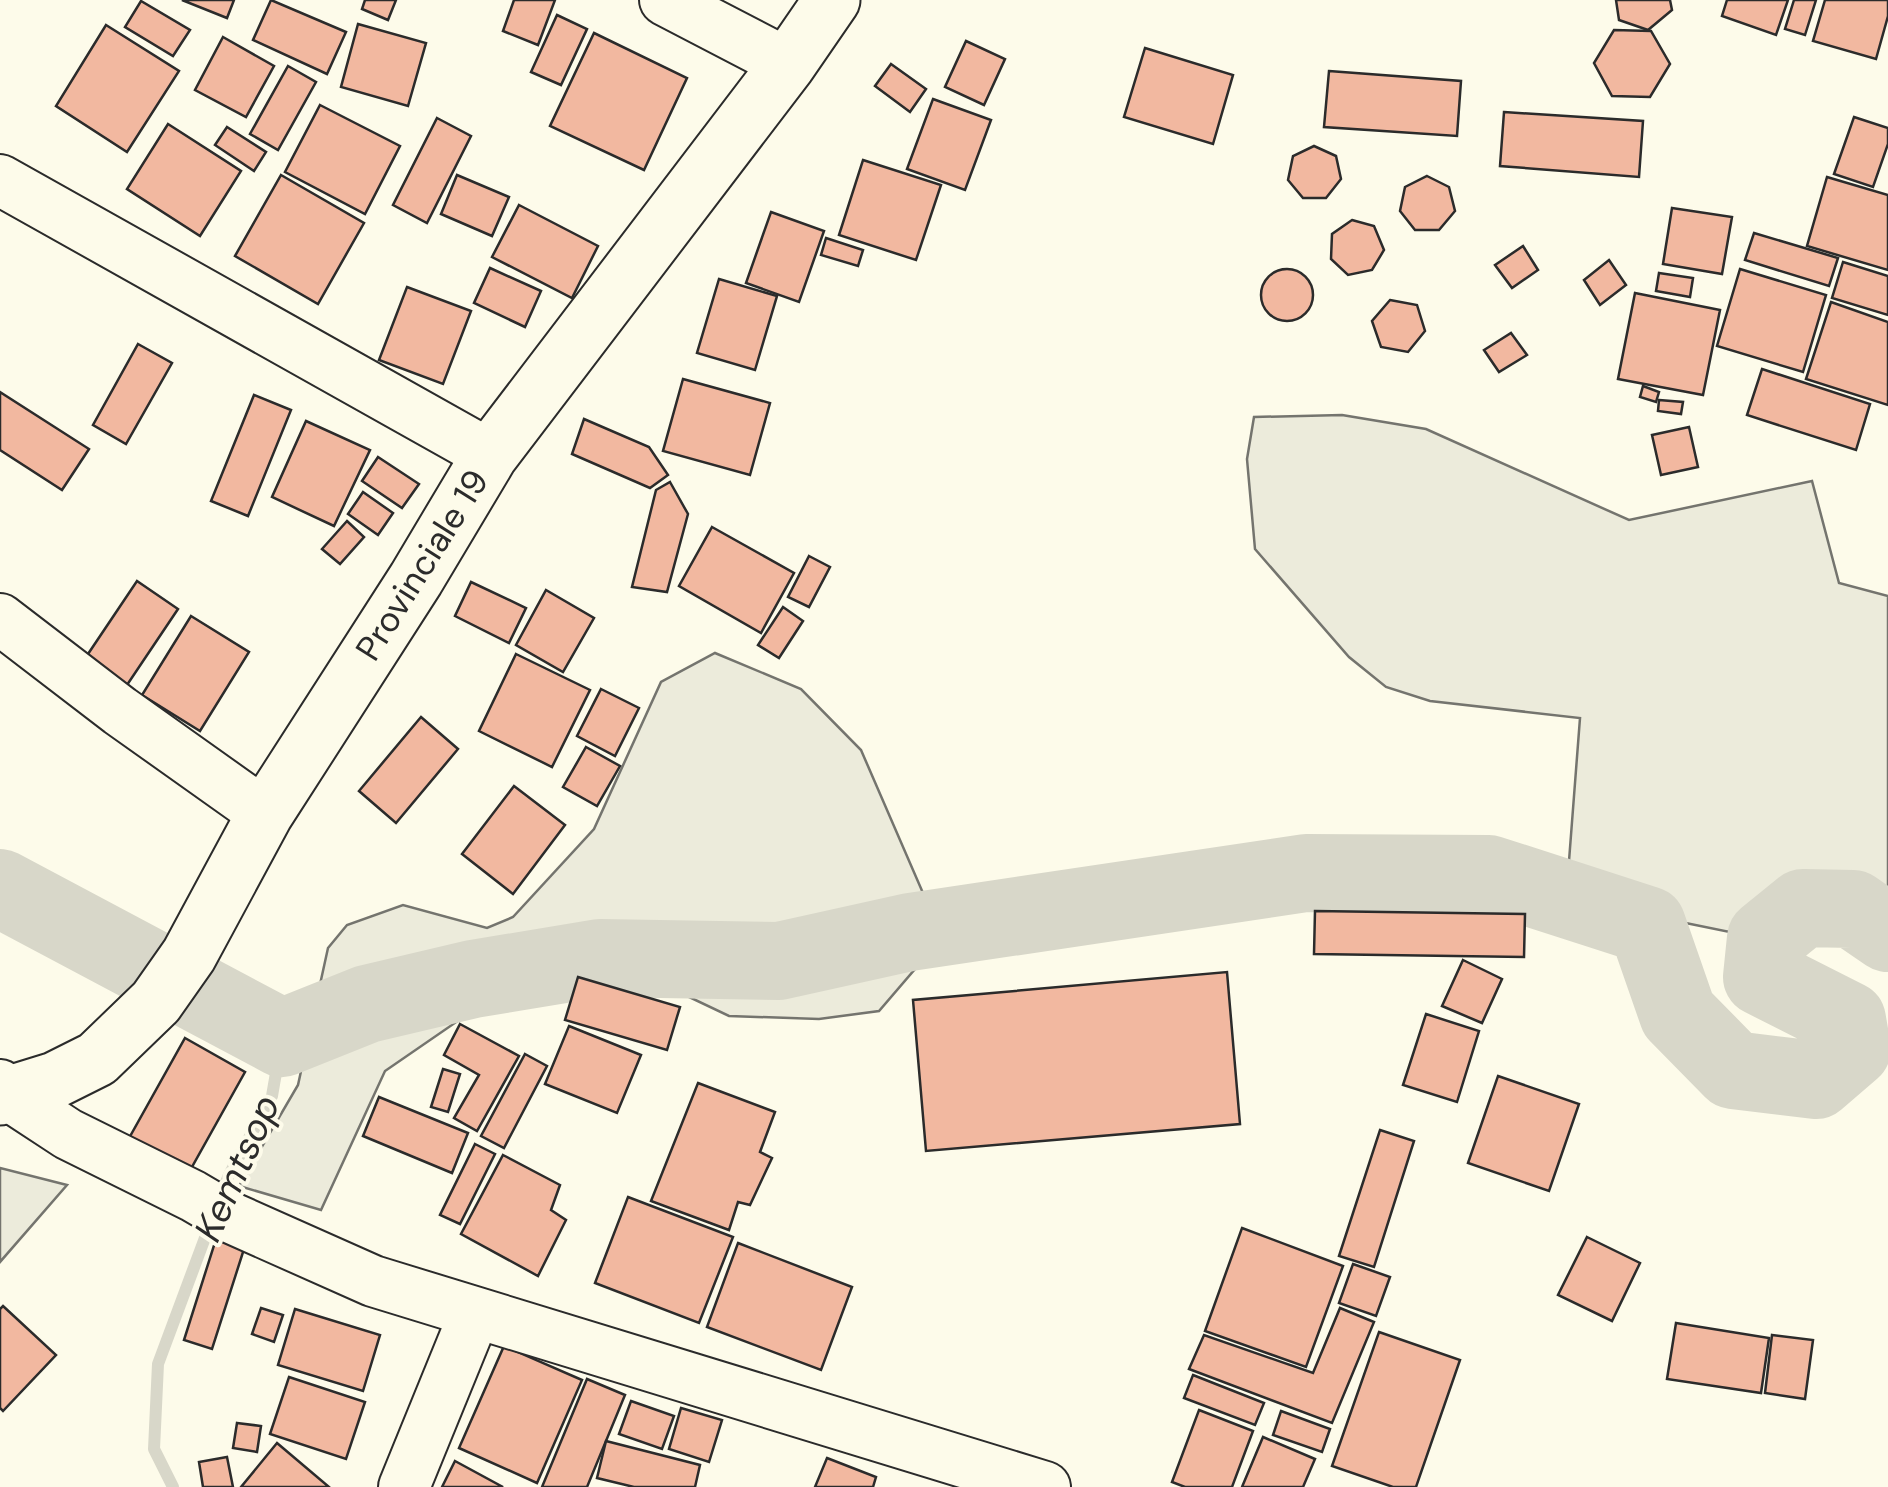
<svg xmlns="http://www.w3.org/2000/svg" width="1888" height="1487" font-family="'DM Sans',sans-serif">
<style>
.green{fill:#ecebdb;stroke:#74746e;stroke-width:2.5}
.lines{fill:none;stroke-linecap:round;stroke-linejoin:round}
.stream{stroke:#d8d7c9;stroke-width:12}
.river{stroke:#d8d7c9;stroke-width:78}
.building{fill:#f2b8a0;stroke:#2b2b2b;stroke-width:2.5}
.minor-casing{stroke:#2b2b2b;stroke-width:54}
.major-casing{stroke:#2b2b2b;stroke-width:59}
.minor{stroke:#fdfbea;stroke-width:50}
.major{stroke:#fdfbea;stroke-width:55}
.labels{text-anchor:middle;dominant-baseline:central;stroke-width:8;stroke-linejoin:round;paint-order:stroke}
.street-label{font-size:35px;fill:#2b2b2b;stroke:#fdfbea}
.water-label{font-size:38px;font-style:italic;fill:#2b2b2b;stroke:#fdfbea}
</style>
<rect width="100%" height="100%" fill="#fdfbea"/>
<g class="green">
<path d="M1342,415L1426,429L1629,520L1812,481L1839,583L1888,596V912L1848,889L1796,885L1749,936L1671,920L1567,887L1580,718L1430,701L1386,687L1349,657L1255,549L1247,459L1254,417Z"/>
<path d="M715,653L801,689L861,750L923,893L927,955L879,1011L819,1019L729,1016L645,976L584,963L462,1018L385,1071L321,1210L239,1186L298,1085L328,948L347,925L403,905L487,928L513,917L594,829L661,682Z"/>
<path d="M0,1168L67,1185L0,1262Z"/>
</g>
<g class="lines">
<g class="stream">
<path d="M219,1200L229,1175L272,1096L282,1038"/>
<path d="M173,1487L154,1449L158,1364L212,1219"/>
</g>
<path class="river" d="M0,888L282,1038L367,1004L473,979L600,958L779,961L910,932L1306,873L1489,874L1647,925L1678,1014L1733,1070L1816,1080L1852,1049L1847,1020L1762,977L1766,938L1803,908L1853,909L1888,933"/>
</g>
<g class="building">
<path d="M182,0H234L227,18Z"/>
<path d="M271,0L346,32L327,74L253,40Z"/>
<path d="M365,0H396L388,20L362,9Z"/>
<path d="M514,0H555L538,45L503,31Z"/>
<path d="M1616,0H1670L1672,10L1648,30L1619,20Z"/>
<path d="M1727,0H1788L1776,35L1722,16Z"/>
<path d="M1794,0H1816L1805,35L1785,29Z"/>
<path d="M1825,0H1888V16L1876,59L1813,41Z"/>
<path d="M141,1L190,30L173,56L125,27Z"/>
<path d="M557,15L587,29L561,85L531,72Z"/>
<path d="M358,24L426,43L408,106L341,87Z"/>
<path d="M106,25L179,71L127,152L56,106Z"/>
<path d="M1614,30L1651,31L1670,64L1650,97L1612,96L1594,63Z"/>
<path d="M594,33L687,78L644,170L550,126Z"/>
<path d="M223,37L274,66L246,117L195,90Z"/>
<path d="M966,41L1005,59L984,105L945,87Z"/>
<path d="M1145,48L1233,75L1213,144L1124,117Z"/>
<path d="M891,64L926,89L910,112L875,86Z"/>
<path d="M288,66L316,82L278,150L250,134Z"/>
<path d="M1329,71L1461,81L1457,136L1324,127Z"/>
<path d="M933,99L991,120L965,190L907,169Z"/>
<path d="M320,105L400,146L365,214L285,172Z"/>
<path d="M1504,112L1643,121L1639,177L1500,166Z"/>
<path d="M1854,117L1888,128V144L1873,187L1834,174Z"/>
<path d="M437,118L471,136L427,223L393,205Z"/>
<path d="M168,124L241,171L200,236L127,189Z"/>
<path d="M227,127L266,152L254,171L215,145Z"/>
<path d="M1314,146L1336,156L1341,179L1326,198H1303L1288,180L1293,156Z"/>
<path d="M863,160L941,185L916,260L839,235Z"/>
<path d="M281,175L364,223L318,304L235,256Z"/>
<path d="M457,175L509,197L492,236L441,214Z"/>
<path d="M1427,176L1449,187L1455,211L1439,230H1415L1400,211L1405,187Z"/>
<path d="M1827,177L1888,195V270L1807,246Z"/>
<path d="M519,205L598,246L572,298L492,257Z"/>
<path d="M1672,208L1732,217L1722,274L1663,264Z"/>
<path d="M771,212L824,231L799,302L746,283Z"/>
<path d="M1352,220L1374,226L1384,250L1372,270L1348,275L1331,259L1332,234Z"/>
<path d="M1754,233L1838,258L1829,286L1745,260Z"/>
<path d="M826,238L863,250L858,266L821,255Z"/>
<path d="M1523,246L1538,270L1512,288L1495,265Z"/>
<path d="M1609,260L1626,285L1600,305L1584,280Z"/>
<path d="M1843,262L1888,276V315L1832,298Z"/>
<path d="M490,268L541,291L525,327L474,303Z"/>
<path d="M1740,269L1826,295L1803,372L1717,346Z"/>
<circle cx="1287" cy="295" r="26"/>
<path d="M1659,273L1693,278L1690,297L1656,291Z"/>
<path d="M719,279L777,296L755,370L697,353Z"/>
<path d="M407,287L471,311L443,384L379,360Z"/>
<path d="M1635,293L1720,310L1703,395L1618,379Z"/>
<path d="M1390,300L1417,305L1425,331L1408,352L1381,347L1372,321Z"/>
<path d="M1831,302L1888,322V405L1806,379Z"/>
<path d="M1511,333L1527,355L1499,372L1484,350Z"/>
<path d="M138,344L172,363L126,444L93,425Z"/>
<path d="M1762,369L1870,404L1856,450L1747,415Z"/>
<path d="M683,379L770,403L750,475L663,451Z"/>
<path d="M1643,386L1659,392L1656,402L1640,397Z"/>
<path d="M0,392L89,449L62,490L0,450Z"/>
<path d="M254,395L291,410L248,516L211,501Z"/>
<path d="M1659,400L1683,402L1681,414L1658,411Z"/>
<path d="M584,419L649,447L668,475L650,488L572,454Z"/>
<path d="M306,421L370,450L334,526L272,497Z"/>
<path d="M1689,427L1698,467L1661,475L1652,435Z"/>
<path d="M378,457L419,484L402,508L362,481Z"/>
<path d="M670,482L688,514L667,592L632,587L656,490Z"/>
<path d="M363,492L393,513L378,535L348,514Z"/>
<path d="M347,521L364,537L340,564L322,549Z"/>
<path d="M712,527L794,573L761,633L679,586Z"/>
<path d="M809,556L830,567L809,607L788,597Z"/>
<path d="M137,581L178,609L127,685L86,657Z"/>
<path d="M471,582L526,608L509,643L455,616Z"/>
<path d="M546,590L594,618L563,672L516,645Z"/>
<path d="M783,607L803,621L779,658L758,645Z"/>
<path d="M191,616L249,652L200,731L142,695Z"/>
<path d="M516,654L590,690L552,767L479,731Z"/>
<path d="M601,689L639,708L615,756L577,736Z"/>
<path d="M421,717L458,749L396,823L359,791Z"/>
<path d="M586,747L620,766L597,806L563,787Z"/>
<path d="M514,786L565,825L513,894L462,854Z"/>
<path d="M1315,911L1525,914L1524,957L1314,954Z"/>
<path d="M1463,960L1502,979L1482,1023L1442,1006Z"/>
<path d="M1227,972L1240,1124L926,1151L913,1000Z"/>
<path d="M578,977L680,1007L667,1050L565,1020Z"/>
<path d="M1426,1014L1479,1031L1457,1102L1403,1085Z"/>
<path d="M460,1024L519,1056L477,1131L454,1118L479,1075L444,1055Z"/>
<path d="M569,1026L641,1055L617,1113L545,1084Z"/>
<path d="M185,1038L245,1072L188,1174L128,1140Z"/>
<path d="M525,1054L547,1066L504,1148L481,1136Z"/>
<path d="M443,1069L460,1074L448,1112L431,1107Z"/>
<path d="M1498,1076L1579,1104L1549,1191L1468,1163Z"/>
<path d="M698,1083L775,1112L760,1152L772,1158L750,1205L738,1202L729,1230L651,1201Z"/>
<path d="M379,1097L468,1133L452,1173L363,1136Z"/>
<path d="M1380,1130L1414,1141L1374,1267L1339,1256Z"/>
<path d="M475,1144L495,1154L460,1224L440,1215Z"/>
<path d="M503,1155L560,1185L551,1210L566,1220L538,1276L461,1234Z"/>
<path d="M628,1197L733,1237L699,1323L595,1283Z"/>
<path d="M1242,1228L1343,1266L1306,1367L1205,1331Z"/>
<path d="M1587,1237L1640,1263L1612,1321L1558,1295Z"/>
<path d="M216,1239L244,1249L212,1349L184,1340Z"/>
<path d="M738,1243L852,1287L821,1370L707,1327Z"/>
<path d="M1353,1264L1390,1277L1376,1316L1339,1303Z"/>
<path d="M3,1306L56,1355L3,1411L0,1408V1309Z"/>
<path d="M261,1308L283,1315L274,1342L252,1334Z"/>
<path d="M1340,1308L1374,1322L1332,1423L1189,1369L1204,1335L1313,1373Z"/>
<path d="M295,1309L380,1335L363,1391L278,1365Z"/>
<path d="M1676,1323L1769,1338L1761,1393L1667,1379Z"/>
<path d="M1379,1332L1460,1360L1416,1487H1393L1332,1466Z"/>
<path d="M1772,1335L1813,1340L1805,1399L1765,1393Z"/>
<path d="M504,1346L582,1380L537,1483L459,1448Z"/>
<path d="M1193,1375L1264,1403L1255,1425L1184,1398Z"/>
<path d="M289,1377L365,1402L346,1459L270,1434Z"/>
<path d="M587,1379L625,1395L587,1487H542Z"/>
<path d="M631,1401L674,1416L662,1449L619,1434Z"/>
<path d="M681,1408L722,1420L709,1462L669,1449Z"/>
<path d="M1199,1410L1253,1431L1232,1487H1185L1172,1482Z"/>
<path d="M1281,1411L1330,1429L1322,1452L1273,1435Z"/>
<path d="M237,1423L261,1426L257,1452L233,1448Z"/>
<path d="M1263,1437L1315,1459L1303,1487H1242Z"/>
<path d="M606,1441L700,1465L695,1487H634L597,1478Z"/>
<path d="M277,1443L329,1487H241Z"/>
<path d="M227,1457L233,1487H203L199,1462Z"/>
<path d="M827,1458L876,1477L873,1487H815Z"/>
<path d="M455,1461L503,1487H442Z"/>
</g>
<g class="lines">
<g class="minor-casing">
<g id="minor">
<path d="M665,0L788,64"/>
<path d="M0,180L490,455"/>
<path d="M0,619L120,711L265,814"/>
<path d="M0,1085L10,1096L68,1134L193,1196L227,1216L373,1281L1045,1487"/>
<path d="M404,1487L475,1313"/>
</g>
</g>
<g class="major-casing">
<path id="major" d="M0,1097L55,1080L97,1059L156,1002L189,955L265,814L416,579L490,455L788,64L832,0"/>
</g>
<use href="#minor" class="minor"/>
<use href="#major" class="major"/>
</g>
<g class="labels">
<g class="street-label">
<text transform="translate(422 565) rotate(-58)">Provinciale 19</text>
</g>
<g class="water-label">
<text transform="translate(237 1168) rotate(-66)">Kemtsop</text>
</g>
</g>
</svg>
